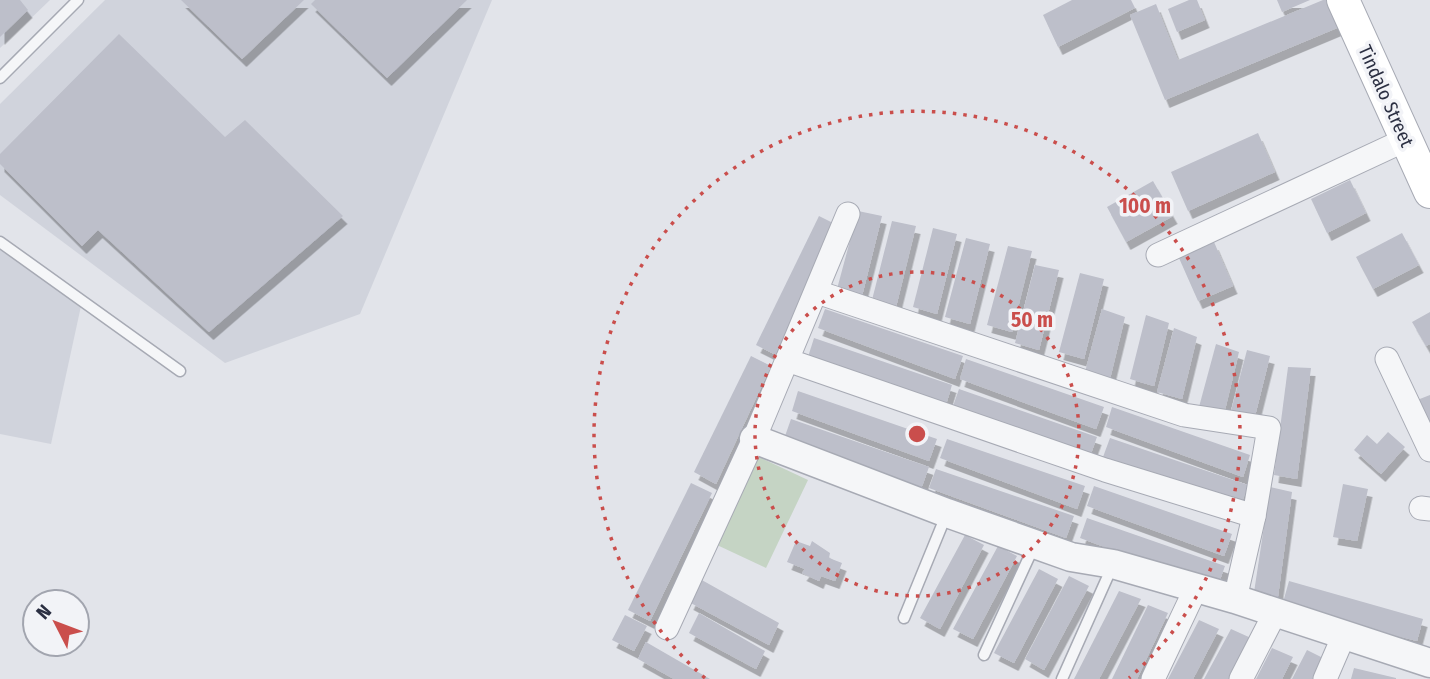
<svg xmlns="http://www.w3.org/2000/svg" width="1430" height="679" font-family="'Fira Sans Condensed',sans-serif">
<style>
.built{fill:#d0d3dc}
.green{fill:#c5d4c4}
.building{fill:#bdbfca;filter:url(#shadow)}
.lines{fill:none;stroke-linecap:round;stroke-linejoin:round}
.service-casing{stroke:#a7aab4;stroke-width:13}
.minor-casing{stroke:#a7aab4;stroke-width:25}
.tertiary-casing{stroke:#a7aab4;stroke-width:31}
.secondary-casing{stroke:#a7aab4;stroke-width:34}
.service{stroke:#f5f6f8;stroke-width:10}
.minor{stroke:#f5f6f8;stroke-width:23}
.tertiary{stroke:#f5f6f8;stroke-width:28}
.secondary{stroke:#fff;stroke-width:32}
.ring{fill:none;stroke:#ca4e4c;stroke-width:3.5;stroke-dasharray:3.5 7}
.labels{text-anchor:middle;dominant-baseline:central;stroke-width:7;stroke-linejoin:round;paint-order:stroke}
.street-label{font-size:19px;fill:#2b2f42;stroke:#f2f3f7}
.centre{fill:#ca4e4c;stroke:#f2f3f7;stroke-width:3.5}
.ring-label{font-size:21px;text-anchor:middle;font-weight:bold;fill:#ca4e4c;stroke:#f2f3f7;stroke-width:7;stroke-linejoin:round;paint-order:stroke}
</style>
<defs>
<filter id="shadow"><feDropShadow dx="4.5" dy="8" stdDeviation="0" flood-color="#0004"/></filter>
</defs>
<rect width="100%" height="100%" fill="#e2e4ea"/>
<g class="built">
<path d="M0,0H50L0,48Z"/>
<path d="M105,0H492L360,314L225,363L0,195V104Z"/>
<path d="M0,246L81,306L51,444L0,434Z"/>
</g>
<path class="green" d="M759,457L808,480L766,568L717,545Z"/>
<g class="building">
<path d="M0,0H20L28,10L0,37Z"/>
<path d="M181,0H304L242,59Z"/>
<path d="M315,0H467L387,78L311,4Z"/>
<path d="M1072,0H1131L1135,8L1058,47L1043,15Z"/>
<path d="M1189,0H1197L1205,20L1177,32L1168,9Z"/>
<path d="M1277,0H1310L1282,12Z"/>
<path d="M1323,0H1326L1337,28L1165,100L1130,15L1156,4L1178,60Z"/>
<path d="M119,34L225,137L245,120L343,216L209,332L98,230L82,246L0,164V154Z"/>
<path d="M1258,133L1275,172L1188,211L1171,172Z"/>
<path d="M1350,180L1366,213L1327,233L1311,199Z"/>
<path d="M1153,181L1173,216L1126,242L1107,207Z"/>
<path d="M858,211L882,216L862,296L837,289Z"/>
<path d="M819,216L837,225L776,355L756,345Z"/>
<path d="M892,221L916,226L896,307L872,300Z"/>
<path d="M933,228L957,234L937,314L913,307Z"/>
<path d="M1402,233L1419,265L1373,289L1356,257Z"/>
<path d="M966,238L990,244L970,324L945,317Z"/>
<path d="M1214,242L1233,286L1198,301L1179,258Z"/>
<path d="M1008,246L1032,251L1012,332L987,325Z"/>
<path d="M1035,265L1059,270L1039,350L1015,343Z"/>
<path d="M1080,273L1104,279L1084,359L1059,352Z"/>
<path d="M825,309L963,356L955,379L818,328Z"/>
<path d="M1102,309L1125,317L1110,379L1085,372Z"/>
<path d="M1430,312V344L1426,346L1412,322Z"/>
<path d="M1146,315L1169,323L1154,386L1130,379Z"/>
<path d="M1174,328L1197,337L1182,399L1157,392Z"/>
<path d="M814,338L952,385L945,408L808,357Z"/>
<path d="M1216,344L1239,352L1224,414L1199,407Z"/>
<path d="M1247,350L1270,356L1255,416L1231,411Z"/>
<path d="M751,356L771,366L716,484L694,472Z"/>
<path d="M966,359L1104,407L1096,429L960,379Z"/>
<path d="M1288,367L1311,368L1297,479L1274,475Z"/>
<path d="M959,389L1097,437L1089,459L952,409Z"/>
<path d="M798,391L937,439L929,461L792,411Z"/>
<path d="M1430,395V423L1423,426L1412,402Z"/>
<path d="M1112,407L1250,455L1243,477L1106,427Z"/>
<path d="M791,419L929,467L921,489L784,439Z"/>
<path d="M1388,432L1405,447L1381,474L1354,450L1367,435L1377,444Z"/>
<path d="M1110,438L1248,485L1240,508L1103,457Z"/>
<path d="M947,439L1085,486L1077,509L940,458Z"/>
<path d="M936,469L1074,516L1066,538L929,488Z"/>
<path d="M691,483L712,493L650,621L628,610Z"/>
<path d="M1343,484L1368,489L1357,541L1333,537Z"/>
<path d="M1094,486L1232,534L1224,556L1087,506Z"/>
<path d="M1270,487L1292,492L1277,604L1253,599Z"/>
<path d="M1087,518L1225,566L1217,588L1080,538Z"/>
<path d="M965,535L984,545L940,629L920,618Z"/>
<path d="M796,541L810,546L812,541L830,553L829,558L842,563L835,581L821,576L819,581L802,573L805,569L787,562Z"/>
<path d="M998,546L1017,556L973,639L953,629Z"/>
<path d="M1039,569L1058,579L1014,663L994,653Z"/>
<path d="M1069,576L1089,586L1044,670L1025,659Z"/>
<path d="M700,579L779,623L769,645L689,602Z"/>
<path d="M1289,581L1423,619L1417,641L1282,606Z"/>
<path d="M1119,591L1141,599L1099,679H1074Z"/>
<path d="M1148,605L1168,613L1137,679H1112Z"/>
<path d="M699,613L765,651L756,669L689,633Z"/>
<path d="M625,615L647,626L634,651L612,640Z"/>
<path d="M1199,620L1219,629L1193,679H1168Z"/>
<path d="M1231,629L1251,638L1230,679H1204Z"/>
<path d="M646,642L710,679H674L638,659Z"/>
<path d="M1272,648L1293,657L1282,679H1256Z"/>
<path d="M1307,650L1327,660L1317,679H1292Z"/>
<path d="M1354,668L1396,678V679H1351Z"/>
</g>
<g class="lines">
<g class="service-casing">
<g id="service">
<path d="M0,78L78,0"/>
<path d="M0,242L180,371"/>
<path d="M904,618L947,513"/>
<path d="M984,655L1035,544"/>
<path d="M1062,679L1112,567"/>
</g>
</g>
<g class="minor-casing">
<g id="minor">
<path d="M1158,255L1405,140"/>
<path d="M817,292L1184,415L1269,428L1254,516L1235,599"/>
<path d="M1387,359L1430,450"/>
<path d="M787,360L1105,470L1254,516"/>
<path d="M1421,508L1430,509"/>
<path d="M667,628L754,439L848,214"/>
<path d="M1153,679L1196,588"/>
<path d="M1241,679L1275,613"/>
<path d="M1325,679L1344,635"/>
</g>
</g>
<g class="tertiary-casing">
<path id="tertiary" d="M754,439L947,513L1071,557L1113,564L1235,599L1430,663"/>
</g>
<g class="secondary-casing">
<path id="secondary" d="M1343,0L1430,192"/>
</g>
<use href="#service" class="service"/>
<use href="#minor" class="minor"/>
<use href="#tertiary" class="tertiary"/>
<use href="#secondary" class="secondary"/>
</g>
<g class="ring">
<circle cx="917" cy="434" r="162"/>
<path d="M705 678A323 323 0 1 1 1129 678"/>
</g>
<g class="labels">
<g class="street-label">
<text transform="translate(1386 96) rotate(66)">Tindalo Street</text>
</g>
</g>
<circle cx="917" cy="434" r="10" class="centre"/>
<g class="ring-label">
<text x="1145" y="213">100 m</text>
<text x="1032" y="327">50 m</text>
</g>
<g transform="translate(56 623) rotate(312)"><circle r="33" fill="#f2f3f7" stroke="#a2a5af" stroke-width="2"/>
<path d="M0-5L12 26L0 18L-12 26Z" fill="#ca4e4c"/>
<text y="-10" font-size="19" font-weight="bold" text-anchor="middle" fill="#2b2f42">N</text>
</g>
</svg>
